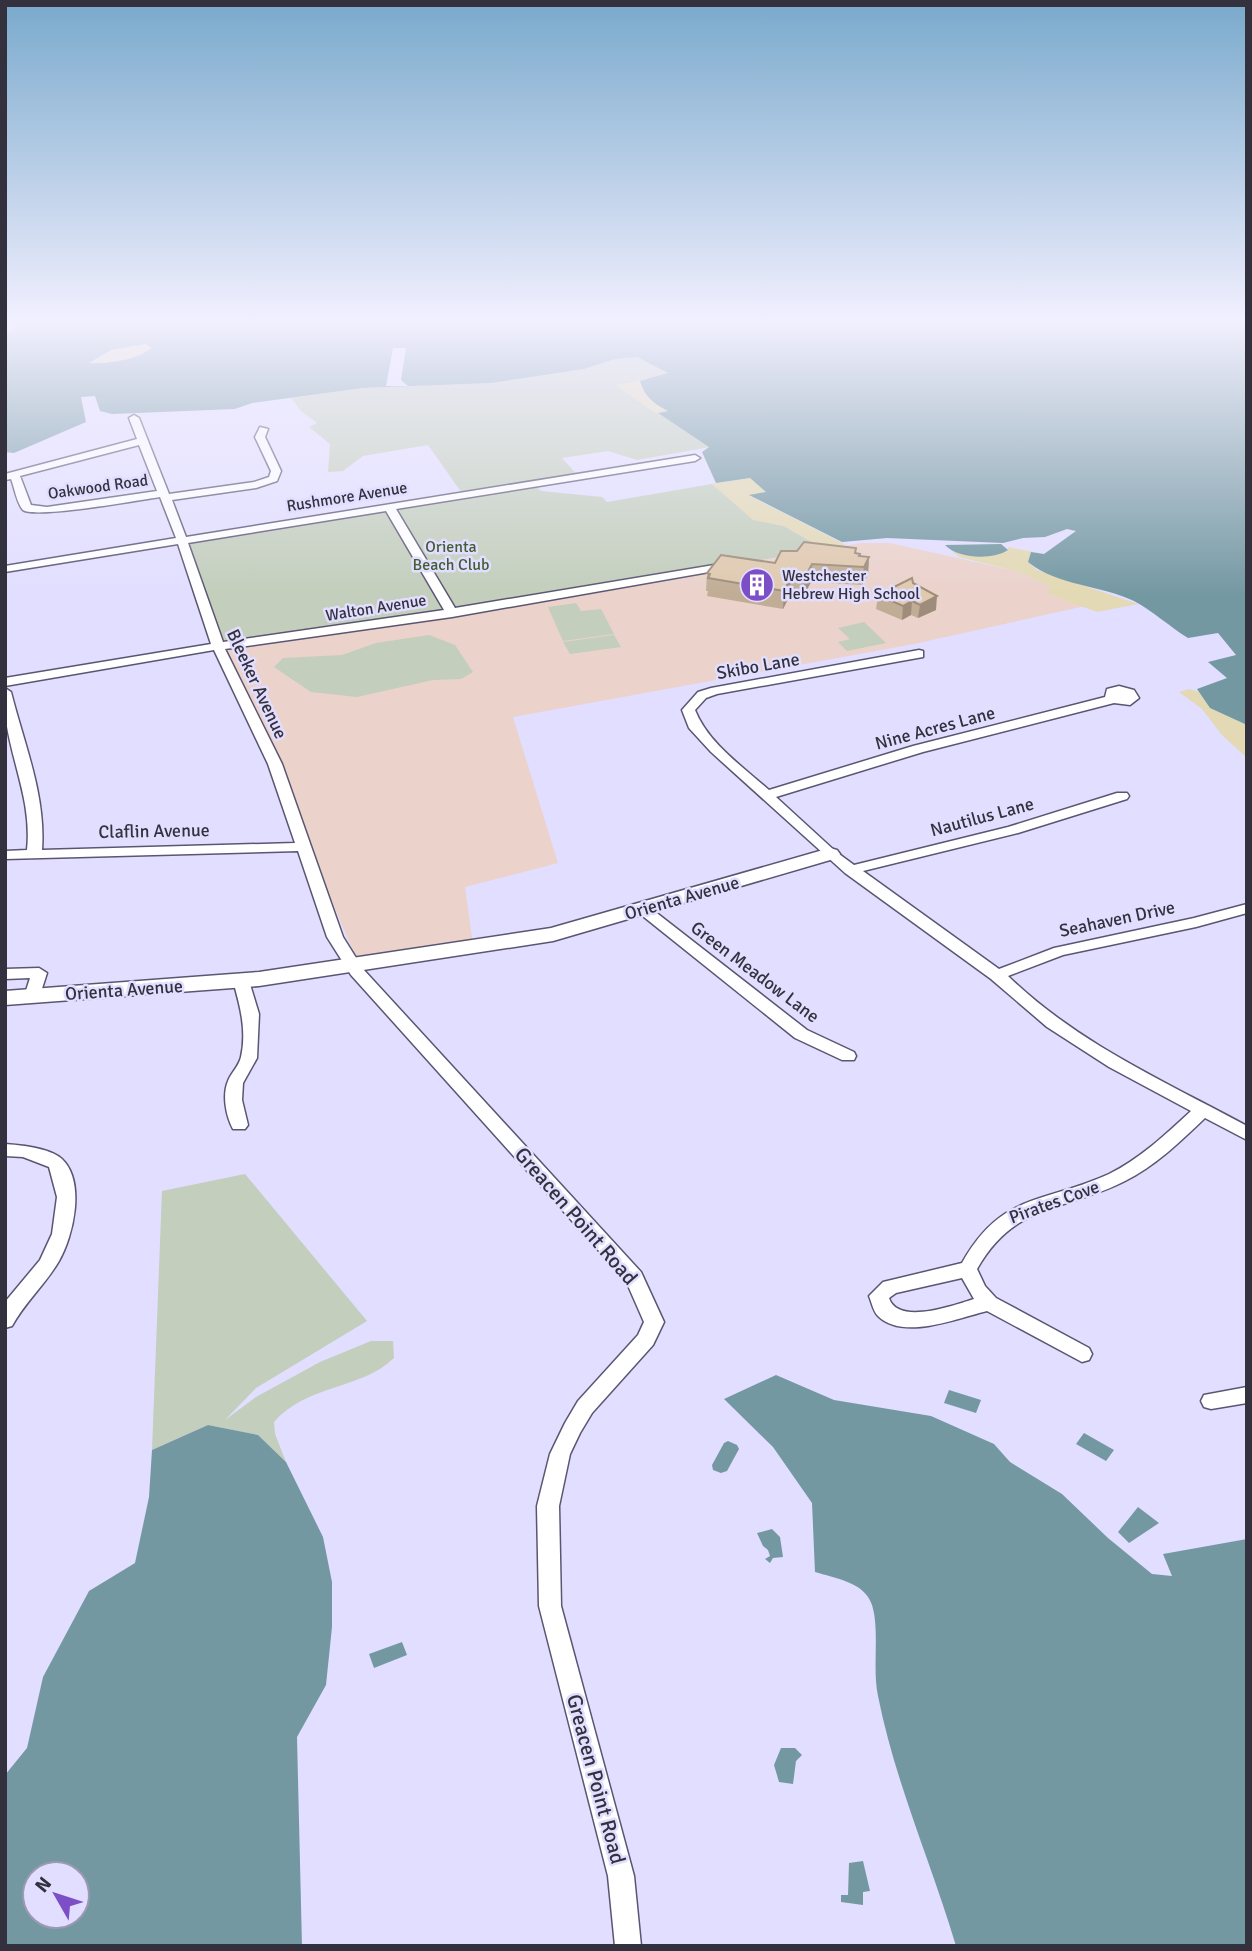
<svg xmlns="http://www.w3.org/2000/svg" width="1252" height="1951" font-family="Signika,sans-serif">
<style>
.education{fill:#ebd2cb}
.green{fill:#c3cebc}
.sand{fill:#e3d9b4}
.water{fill:#7498a2;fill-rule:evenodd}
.pier{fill:#e2deff}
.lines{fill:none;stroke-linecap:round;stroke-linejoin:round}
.street-casing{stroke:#5a5672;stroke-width:3}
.secondary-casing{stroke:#5a5672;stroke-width:3}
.street{fill:#fff;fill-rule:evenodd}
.secondary{fill:#fff;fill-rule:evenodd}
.wall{fill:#c1ad96}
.shaded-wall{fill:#9d8d7a}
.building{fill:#e0c9ae;stroke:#9d8d7a;stroke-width:2}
.labels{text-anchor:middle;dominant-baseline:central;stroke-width:5;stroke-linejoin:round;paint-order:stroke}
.far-street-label{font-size:16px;fill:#33313e;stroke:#e2deff}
.far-park-label{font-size:16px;fill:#435d33;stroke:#e2deff}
.far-poi-label{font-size:16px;fill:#33313e;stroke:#e2deff;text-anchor:start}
.street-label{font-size:18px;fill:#33313e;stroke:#e2deff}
.near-street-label{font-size:21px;fill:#33313e;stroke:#e2deff}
</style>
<rect width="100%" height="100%" fill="#e2deff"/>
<path class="education" d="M861,543H890L1016,571L1049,586V595L1085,606L914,644L513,717L558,863L465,887L473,945L356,958L223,646L462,613Z"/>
<g class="green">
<path d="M637,357L655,364L669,374L617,386L710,447L637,460L608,451L562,458L579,477L536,486L541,491L602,497L607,502L712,484L753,519L784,526L824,549L462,613L222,646L186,540L464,496L428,445L363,456L343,471L328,472L330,444L309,427L317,423L300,410L291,398L363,388L492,383L584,369L615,359Z"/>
<path d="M576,603L581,611L601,609L614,634L563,641L548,607Z"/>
<path d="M864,622L886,643L847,651L838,642L850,639L838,628Z"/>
<path d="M429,635L455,645L473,672L461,679L433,680L357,697L311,692L274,667L283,658L342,655L376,643Z"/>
<path d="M614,635L621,647L570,654L563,642Z"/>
<path d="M245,1174L367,1321L256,1388L225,1420L256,1397L320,1362L371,1341H393L394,1358C361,1390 307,1384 274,1422L275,1434L286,1462L258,1435L208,1425L152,1450L162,1191Z"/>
</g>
<g class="sand">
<path d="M146,344L151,348C139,360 104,365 88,362L111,350Z"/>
<path d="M640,381L643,390L669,411L655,413L616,385Z"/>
<path d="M750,478L766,492L750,496L846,545L824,549L784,526L753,520L712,484Z"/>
<path d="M1008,547L1043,554L1031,552L1028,562L1037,570L1138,604L1097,612L1048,594L1049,586L1016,571L959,557L952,551L963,554L1008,550Z"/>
<path d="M1189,689L1199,692L1210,708L1247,725V758L1222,735L1202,709L1179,692Z"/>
</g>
<g class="water">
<path d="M16,322H1247V725L1210,708L1197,689L1227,678L1208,662L1236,655L1218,633L1188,638C1170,627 1153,611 1134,601C1101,585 1058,586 1028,562L1031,552L1044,554L1076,531L1067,529L1045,537L1023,538L1003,543L887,538L842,542L749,495L766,492L750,478L716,483L702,452L709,447L658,413L668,411C654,404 644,396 640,381L668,373L637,357L615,359L584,369L492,383L363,388L252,403L235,409L112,414L100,411L95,396L81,397L86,422L14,453L5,452V332L14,330ZM146,344L151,348C139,360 105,364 89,363L111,350Z"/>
<path d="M1001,544L1008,550C993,560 958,559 945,545Z"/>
<path d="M776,1375L834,1400L931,1416L994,1444L1010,1462L1062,1494L1108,1538L1152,1574L1172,1576L1163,1554L1247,1539V1946H956C931,1862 895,1782 878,1696C872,1668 880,1631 872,1605C865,1582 834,1578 815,1572L812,1503L773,1447L724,1399Z"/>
<path d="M949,1390L981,1400L976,1413L944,1403Z"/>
<path d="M208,1425L258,1435L286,1462L323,1537L332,1582V1627L326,1685L297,1737L302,1946H5V1775L27,1748L43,1677L89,1591L135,1563L149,1497L152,1450ZM35,1874H77V1916H35Z"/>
<path d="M1084,1433L1114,1450L1106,1461L1076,1444Z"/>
<path d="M728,1441L737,1445L739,1449L727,1471L721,1473L713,1470L712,1465L724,1443Z"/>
<path d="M1138,1507L1159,1523L1129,1543L1118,1532Z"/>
<path d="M772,1529L780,1537L783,1557L773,1558L770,1563L765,1559L770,1556L768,1550L763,1546L757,1533Z"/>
<path d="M402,1642L407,1655L374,1668L369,1654Z"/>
<path d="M781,1748H795L802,1755L796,1761L793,1784L779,1782L774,1765Z"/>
<path d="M863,1861L870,1891L863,1892V1905L841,1902V1895H848L849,1863Z"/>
</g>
<path class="pier" d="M393,348H406L401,380L408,386H386Z"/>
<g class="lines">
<g class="street-casing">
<g id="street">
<path d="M134,415L139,418L169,494L254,482L269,477L271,471L255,437L260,427L268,429L265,437L281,471L277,481L256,488L172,500L186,537L695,455L700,458L695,461L396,509L455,608L732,562L738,565L732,568L452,617L225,649L282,764L343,937L363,969L641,1272L664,1322L653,1345L592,1413L580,1433L570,1454L559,1506L561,1606L634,1876L641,1946H615L608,1876L539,1606L537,1506L550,1454L565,1423L578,1401L638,1335L644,1322L626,1281L351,975L327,937L298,851L5,859V851L27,850C32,804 13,766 6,721C4,711 5,699 5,688L11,692C24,744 46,795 42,850L295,843L268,764L214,650L5,686V678L211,644L178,544L5,572V566L176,538L160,497C140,500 34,519 23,510C17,504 14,486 11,479L5,480V474L137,439L129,418ZM139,445L157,491L47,507L31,505L20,476ZM386,511L444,610L223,642L188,543Z"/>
<path d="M919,650L923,651V657L717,694L706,698L695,710C708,743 743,767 769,790L913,746L1105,697L1107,689L1119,686L1134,690L1139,698L1130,705L1114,703L923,752L776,797L835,851L854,865L1008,827L1117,793H1127L1129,796L1127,799L1018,833L863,871L999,969L1054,948L1194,918L1247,904V913L1196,927L1063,955L1008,976C1077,1043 1164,1081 1247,1126V1140L1205,1118C1180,1142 1155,1166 1125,1181C1064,1212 1015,1202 977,1269L985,1286L996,1298L1089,1348L1092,1354L1089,1360L1082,1362L987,1311C958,1318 903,1341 878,1316C873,1311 872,1303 869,1296L883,1282L962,1263C1002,1192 1043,1204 1109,1174C1140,1159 1166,1134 1191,1111L1109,1067L1047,1027L991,979L845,873L711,752L689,728L682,710L698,692L711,688ZM962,1278L974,1299C954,1305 898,1326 889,1298L896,1293Z"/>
<path d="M644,905L649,907L807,1030L854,1052L856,1056L854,1060H842L795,1038L639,913L636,910L639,907Z"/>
<path d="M39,968L47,973L38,1001H26L24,997L30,978L5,979V969Z"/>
<path d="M241,976L249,981L259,1014L257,1058L243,1083L242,1100L248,1125L245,1129H233C226,1116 222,1095 228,1081C231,1073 239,1066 241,1057C247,1031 240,1005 233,981Z"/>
<path d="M5,1144C20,1145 50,1148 62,1159C86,1182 73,1237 59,1261C45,1285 25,1302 12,1326L5,1328V1302L40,1260L52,1234L57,1197L49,1167L23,1157L5,1156Z"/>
<path d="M1247,1387V1403L1211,1409L1204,1407L1201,1401L1204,1395Z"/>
</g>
</g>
<g class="secondary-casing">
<path id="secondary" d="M830,848L837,850L840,854L837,858L553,941L259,986L5,1005V991L259,972L551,928Z"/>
</g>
<use href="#street" class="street"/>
<use href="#secondary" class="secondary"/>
</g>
<g class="wall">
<path d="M856,548V553L859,556L869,557L868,575L862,585L811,582L803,597L790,595L783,609L707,596L708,591H706L707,573L775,563L797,551Z"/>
<path d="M913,583L936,610L918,618L911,615L902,620L876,609L878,595H889L890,589Z"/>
</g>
<g class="shaded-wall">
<path d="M869,557L868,575L862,585L864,567Z"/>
<path d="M812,564L811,582L803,597L804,579Z"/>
<path d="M791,577L790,595L783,609L784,591Z"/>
<path d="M937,596L936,610L918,618L920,605Z"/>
<path d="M912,601L911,615L902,620L903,606Z"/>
</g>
<g class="building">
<path d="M804,542L856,548L855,553L860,554L859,556L869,557L864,567L812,564L804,579L791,577L784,591L708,578L710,574L707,573L721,555L775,563L781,551H797Z"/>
<path d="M912,578L913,583L937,596L920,605L912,601L903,606L878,595H893L890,589Z"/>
</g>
<linearGradient id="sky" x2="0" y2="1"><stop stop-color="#79a9cc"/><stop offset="0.54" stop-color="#f2f0ff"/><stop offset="1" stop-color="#f2f0ff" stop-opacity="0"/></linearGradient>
<rect width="1252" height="595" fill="url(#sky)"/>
<defs>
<g id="building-disc" transform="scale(1.75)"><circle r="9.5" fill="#7d4fc7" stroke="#e2deff"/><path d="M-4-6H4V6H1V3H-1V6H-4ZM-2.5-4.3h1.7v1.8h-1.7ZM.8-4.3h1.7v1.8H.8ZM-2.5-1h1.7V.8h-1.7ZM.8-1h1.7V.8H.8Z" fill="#fff"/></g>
</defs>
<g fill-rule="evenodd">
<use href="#building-disc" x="757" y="585"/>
</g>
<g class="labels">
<g class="far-street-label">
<text transform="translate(98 487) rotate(-8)">Oakwood Road</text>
<text transform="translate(347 497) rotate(-9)">Rushmore Avenue</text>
<text transform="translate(376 608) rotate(-9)">Walton Avenue</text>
</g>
<g class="far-park-label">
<text x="451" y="547">Orienta<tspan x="451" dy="18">Beach Club</tspan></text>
</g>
<g class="far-poi-label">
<text x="782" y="576">Westchester<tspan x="782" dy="18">Hebrew High School</tspan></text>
</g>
<g class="street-label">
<text transform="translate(758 666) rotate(-10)">Skibo Lane</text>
<text transform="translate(257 684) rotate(65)">Bleeker Avenue</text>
<text transform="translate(935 728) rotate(-15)">Nine Acres Lane</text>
<text transform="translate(982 817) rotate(-15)">Nautilus Lane</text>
<text transform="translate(154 831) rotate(-1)">Claflin Avenue</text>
<text transform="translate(682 898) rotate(-16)">Orienta Avenue</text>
<text transform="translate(1117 919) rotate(-12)">Seahaven Drive</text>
<text transform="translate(755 972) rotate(37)">Green Meadow Lane</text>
<text transform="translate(124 990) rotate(-4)">Orienta Avenue</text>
<text transform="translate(1054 1202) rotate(-20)">Pirates Cove</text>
</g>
<g class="near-street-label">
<text transform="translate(576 1216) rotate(49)">Greacen Point Road</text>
<text transform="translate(596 1779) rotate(75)">Greacen Point Road</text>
</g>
</g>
<rect width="1252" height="1951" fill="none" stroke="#33313e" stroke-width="14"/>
<g transform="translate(56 1895) rotate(309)"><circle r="33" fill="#e2deff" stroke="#9c99b2" stroke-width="2"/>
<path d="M0-5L12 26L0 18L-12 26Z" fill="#7d4fc7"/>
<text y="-10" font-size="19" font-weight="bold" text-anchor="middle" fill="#33313e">N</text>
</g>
</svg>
